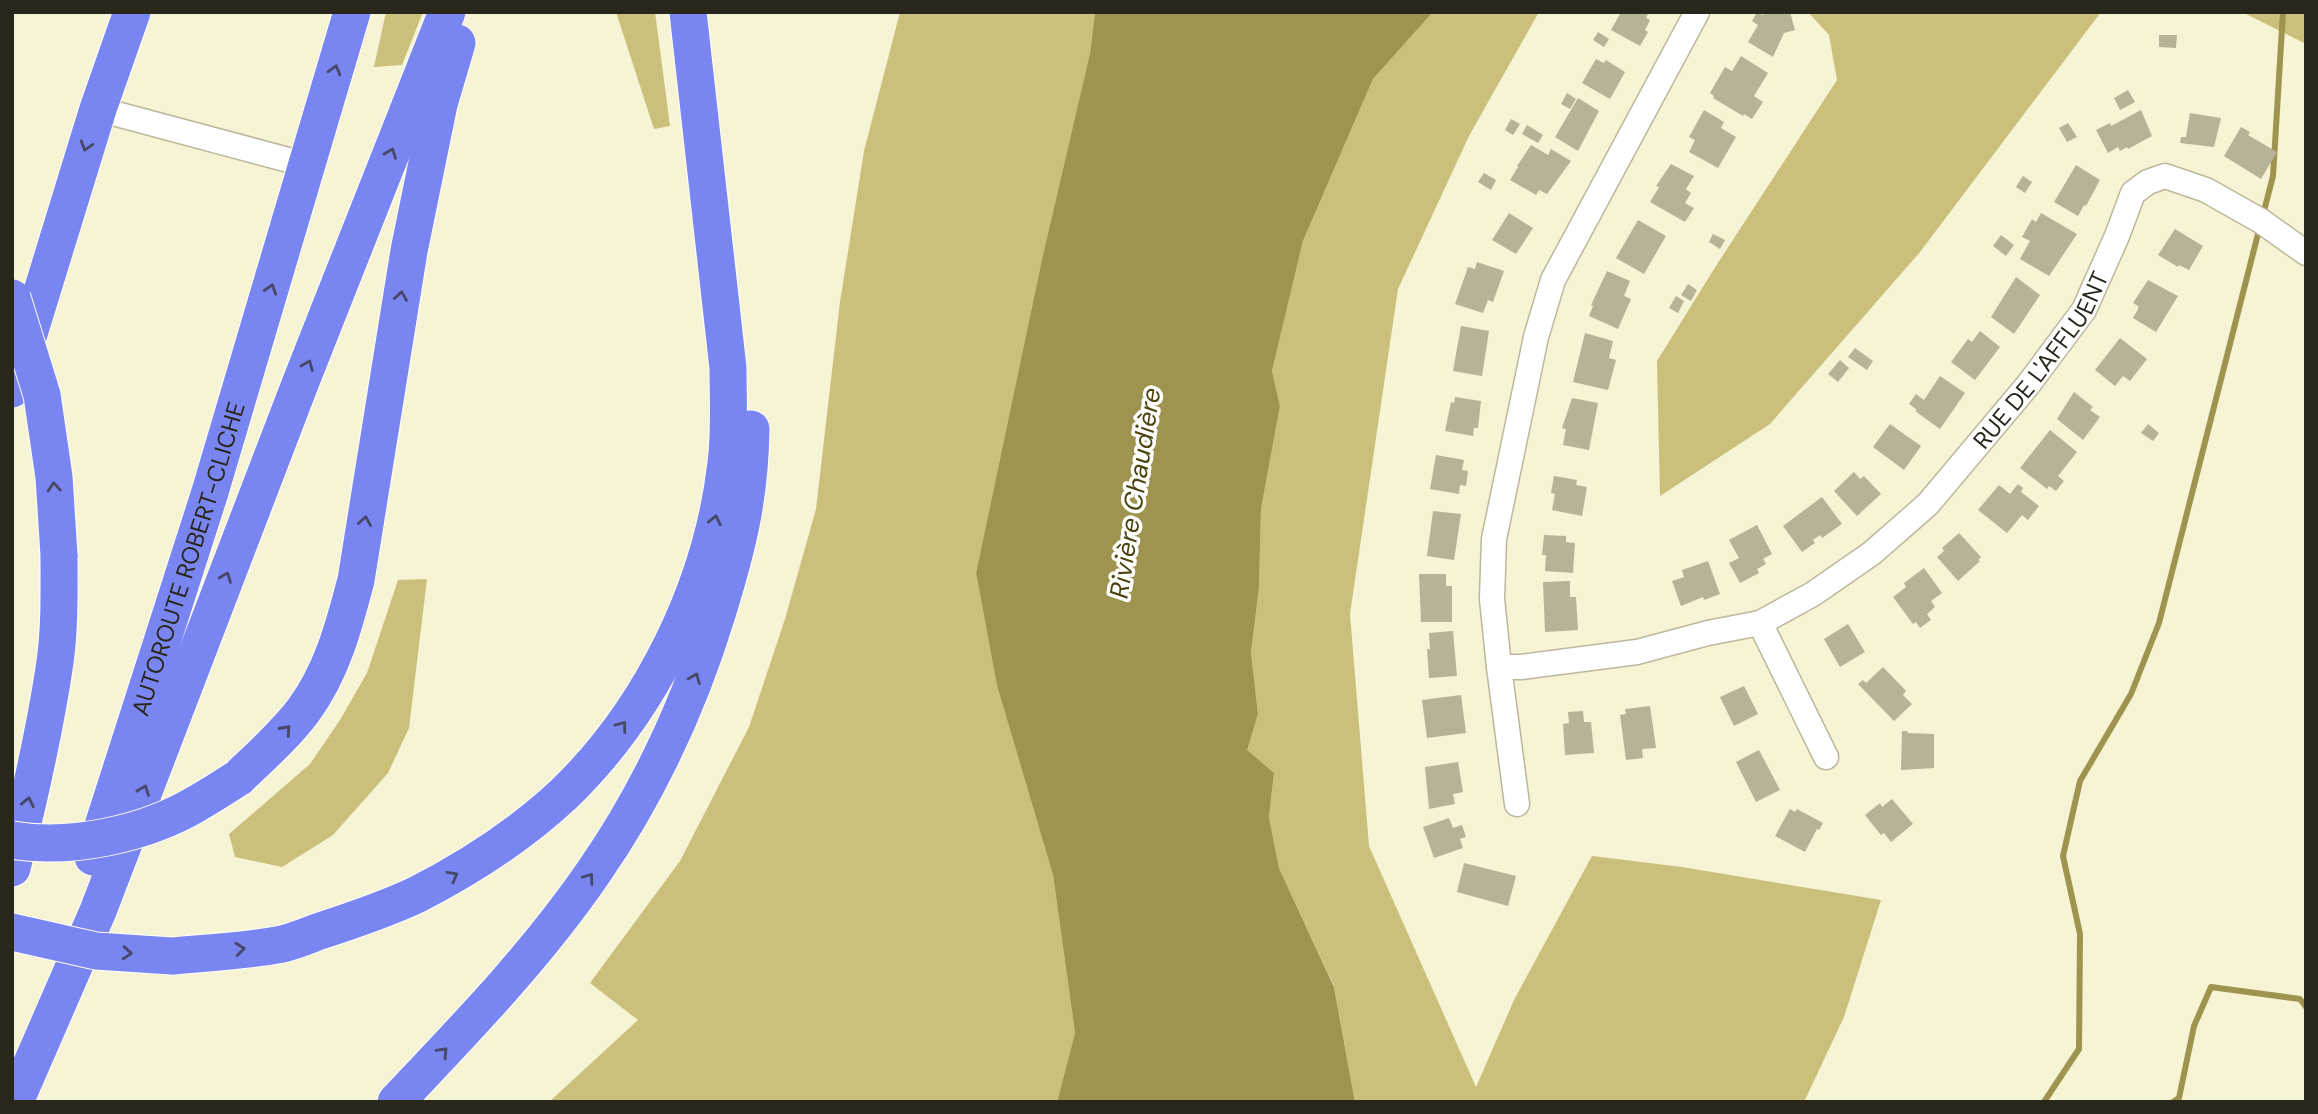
<svg xmlns="http://www.w3.org/2000/svg" width="2318" height="1114" font-family="'DM Sans',sans-serif">
<style>
.green{fill:#cac07b}
.water{fill:#9f944f}
.lines{fill:none;stroke-linecap:round;stroke-linejoin:round}
.stream{stroke:#9f944f;stroke-width:6}
.building{fill:#b7b396}
.minor-casing{stroke:#bcb89b;stroke-width:27}
.highway-casing{stroke:#fff;stroke-width:39}
.minor{stroke:#fff;stroke-width:24}
.highway{stroke:#7985f0;stroke-width:37}
.highway-bridge-casing{stroke:#fff;stroke-width:39;stroke-linecap:butt}
.highway-bridge{stroke:#7985f0;stroke-width:37}
.oneway{stroke:#454866}
.labels{text-anchor:middle;dominant-baseline:central;stroke-width:7;stroke-linejoin:round;paint-order:stroke}
.street-label{font-size:24px;fill:#29271c;stroke:#fff}
.water-label{font-size:26px;font-style:italic;fill:#4c440c;stroke:#fff}
</style>
<rect width="100%" height="100%" fill="#f7f3d5"/>
<g class="green">
<path d="M386,12H423L402,65L374,67Z"/>
<path d="M616,12H655L670,126L654,129Z"/>
<path d="M900,12H1095L1090,53L1042,259L976,573L997,686L1053,875L1075,1033L1057,1102H549L638,1020L590,983L680,861L749,727L785,619L816,509L840,302L864,151Z"/>
<path d="M1433,12H1539L1469,136L1398,289L1350,614L1369,846L1476,1087L1514,1000L1592,856L1682,867L1881,900L1844,1017L1804,1102H1355L1334,986L1279,868L1269,817L1274,773L1246,750L1258,714L1251,652L1259,588L1261,509L1280,406L1272,371L1303,241L1373,79Z"/>
<path d="M1808,12H2101L1920,252L1770,424L1660,496L1657,361L1714,269L1837,80L1829,35Z"/>
<path d="M2242,12H2306V44Z"/>
<path d="M427,579L409,728L388,773L333,835L282,867L235,857L229,834L310,764L340,720L367,673L398,580Z"/>
</g>
<path class="water" d="M1095,12H1433L1373,79L1303,241L1272,371L1280,406L1261,509L1259,588L1251,652L1258,714L1247,750L1274,773L1269,817L1279,868L1334,987L1355,1102H1057L1075,1033L1053,875L997,686L976,573L1042,259L1090,53Z"/>
<g class="lines">
<g class="stream">
<path d="M2263,215L2273,176L2283,12"/>
<path d="M2044,1102L2079,1049L2080,934L2063,856L2080,781L2131,694L2159,623L2260,226"/>
<path d="M2173,1102L2179,1098L2194,1026L2211,987L2300,999L2306,1007"/>
</g>
</g>
<g class="building">
<path d="M1621,12H1649L1646,18L1650,20L1645,30L1648,32L1640,46L1611,30Z"/>
<path d="M1757,12L1763,15L1765,12H1790L1795,30L1784,33L1773,57L1748,42L1758,25L1752,21Z"/>
<path d="M1598,32L1609,39L1604,47L1593,40Z"/>
<path d="M2159,35H2177L2176,48L2159,47Z"/>
<path d="M1741,56L1768,73L1754,96L1763,102L1752,119L1744,114L1743,116L1713,98L1714,96L1710,93L1725,67L1732,71Z"/>
<path d="M1596,59L1604,63L1606,60L1625,72L1610,99L1582,83Z"/>
<path d="M2128,90L2135,102L2120,110L2114,98Z"/>
<path d="M1567,93L1576,99L1570,109L1561,104Z"/>
<path d="M1578,98L1599,111L1578,151L1555,137Z"/>
<path d="M1704,110L1724,122L1721,128L1736,137L1718,168L1689,152L1695,140L1689,137Z"/>
<path d="M2141,110L2152,136L2128,149L2127,147L2120,151L2118,147L2108,153L2096,130L2110,123L2111,126Z"/>
<path d="M2190,113L2221,118L2214,147L2180,143L2181,137H2186Z"/>
<path d="M1511,119L1520,124L1513,135L1505,130Z"/>
<path d="M2068,123L2077,137L2067,142L2059,128Z"/>
<path d="M1527,125L1543,135L1538,143L1522,134Z"/>
<path d="M2241,127L2250,132L2248,135L2277,152L2261,179L2224,156Z"/>
<path d="M1531,145L1548,155L1551,149L1571,161L1547,194L1539,190L1536,195L1510,180L1518,167L1517,166Z"/>
<path d="M1671,164L1694,176L1686,189L1691,193L1685,203L1694,208L1685,222L1650,202L1659,187L1656,186Z"/>
<path d="M2076,165L2100,180L2086,206L2084,205L2078,216L2054,202Z"/>
<path d="M1484,173L1496,180L1491,190L1478,182Z"/>
<path d="M2023,176L2032,182L2025,193L2016,187Z"/>
<path d="M1509,213L1533,228L1516,254L1492,240Z"/>
<path d="M2041,213L2077,234L2049,276L2020,259L2030,241L2022,237L2032,219L2036,222Z"/>
<path d="M1638,220L1666,236L1644,274L1616,258Z"/>
<path d="M2175,229L2203,246L2189,270L2179,265L2178,267L2158,255Z"/>
<path d="M1713,234L1725,240L1720,249L1709,242Z"/>
<path d="M2001,235L2014,245L2006,256L1993,246Z"/>
<path d="M1477,262L1504,271L1493,302L1488,300L1483,313L1455,304L1468,267L1475,269Z"/>
<path d="M1607,271L1630,281L1624,296L1631,299L1618,329L1589,316L1593,306L1591,305Z"/>
<path d="M2016,277L2040,295L2014,334L1991,317Z"/>
<path d="M2148,280L2178,296L2156,332L2133,318L2138,309V306L2133,303Z"/>
<path d="M1688,284L1697,290L1691,301L1681,295Z"/>
<path d="M1676,296L1684,301L1678,313L1669,308Z"/>
<path d="M1461,326L1489,331L1482,376L1453,371Z"/>
<path d="M1980,331L2000,347L1975,380L1951,362L1968,339L1972,342Z"/>
<path d="M1585,333L1613,341L1609,358L1616,360L1608,390L1573,382Z"/>
<path d="M2120,338L2147,359L2130,381L2123,376L2115,386L2095,370Z"/>
<path d="M1855,348L1873,361L1867,370L1848,357Z"/>
<path d="M1840,360L1849,368L1838,382L1828,374Z"/>
<path d="M1940,376L1965,393L1940,429L1915,411L1917,410L1909,404L1916,394L1924,400Z"/>
<path d="M2074,392L2093,407L2090,410L2100,417L2083,440L2057,419Z"/>
<path d="M1455,397L1481,401L1478,428H1474L1473,436L1445,431L1451,402L1454,403Z"/>
<path d="M1572,398L1598,403L1589,450L1563,445L1566,429L1562,428Z"/>
<path d="M1890,424L1921,446L1904,470L1873,447Z"/>
<path d="M2148,424L2159,433L2153,441L2141,433Z"/>
<path d="M2050,430L2077,452L2058,476L2064,481L2056,491L2049,486L2047,489L2020,468Z"/>
<path d="M1436,455L1464,460L1462,470L1468,471L1466,486L1460,485L1459,494L1430,489Z"/>
<path d="M1854,472L1860,479L1864,476L1881,494L1857,516L1834,491Z"/>
<path d="M1554,476L1577,480L1576,485L1587,487L1582,516L1552,510L1555,494L1551,493Z"/>
<path d="M2018,484L2023,488L2021,492L2039,506L2028,520L2022,515L2007,533L1978,510L1999,485L2010,494Z"/>
<path d="M1822,497L1842,524L1822,538L1820,535L1813,540L1815,543L1802,552L1783,526Z"/>
<path d="M1433,511L1461,514L1454,560L1427,556Z"/>
<path d="M1757,525L1772,554L1763,559L1766,564L1757,569L1759,573L1740,583L1729,563L1739,558L1729,540Z"/>
<path d="M1959,533L1981,557L1978,560L1980,561L1958,581L1937,557L1944,551L1942,548Z"/>
<path d="M1544,535L1566,536V542L1575,543L1573,573L1545,571L1546,555H1542Z"/>
<path d="M1708,561L1720,594L1704,600L1703,597L1681,606L1672,581L1684,577L1682,570Z"/>
<path d="M1924,568L1942,593L1931,601L1935,607L1927,614L1931,620L1920,628L1916,622L1913,624L1893,597L1906,587L1904,583Z"/>
<path d="M1419,574H1446V586H1452V622H1421Z"/>
<path d="M1570,581V597H1576L1578,630L1545,632L1543,582Z"/>
<path d="M1848,624L1865,652L1840,667L1824,639Z"/>
<path d="M1453,631L1457,676L1429,678L1427,649H1430L1429,633Z"/>
<path d="M1883,667L1906,691L1903,695L1912,704L1894,721L1858,684L1863,680L1866,683Z"/>
<path d="M1744,686L1758,714L1734,726L1720,697Z"/>
<path d="M1461,695L1466,733L1427,738L1422,700Z"/>
<path d="M1650,706L1656,748L1642,749L1643,758L1626,760L1620,715L1626,714L1625,709Z"/>
<path d="M1583,711L1584,722H1591L1594,753L1565,755L1563,724L1569,723L1568,712Z"/>
<path d="M1902,731H1907L1908,733L1934,734V768L1901,770Z"/>
<path d="M1759,750L1780,790L1756,802L1736,762Z"/>
<path d="M1458,762L1463,792L1453,794L1455,804L1429,809L1425,767Z"/>
<path d="M1892,799L1913,824L1891,842L1884,833L1881,835L1865,815L1880,803L1882,807Z"/>
<path d="M1790,809L1795,812L1797,809L1823,823L1819,830L1817,829L1805,852L1775,836Z"/>
<path d="M1449,818L1453,828L1462,825L1466,837L1460,839L1463,848L1434,858L1423,827Z"/>
<path d="M1464,863L1516,876L1508,906L1457,892Z"/>
</g>
<g class="lines">
<g class="minor-casing">
<g id="minor">
<path id="s1" d="M1697,12L1553,280L1536,337L1494,539L1492,599L1499,667H1521L1637,652L1708,633L1760,623L1813,594L1872,553L1928,504L2028,385L2084,310L2117,236L2133,193L2148,182L2165,176L2206,190L2261,221L2306,253"/>
<path d="M98,109L307,165"/>
<path d="M1760,623L1826,757"/>
<path d="M1499,667L1517,804"/>
</g>
</g>
<g class="highway-casing">
<g id="highway">
<path d="M12,389L98,109L132,12"/>
<path d="M238,778C260,757 284,736 303,711C332,672 344,626 356,580L409,251L439,104L457,43"/>
<path id="s2" d="M93,857L210,492L352,12"/>
<path d="M12,868C29,800 45,731 55,662C60,626 59,591 59,555"/>
<path d="M172,956C207,953 242,951 277,945C290,943 304,937 317,932C351,921 384,910 416,895C469,868 520,835 564,794C652,709 712,585 726,463C730,432 728,400 728,368L688,12"/>
<path d="M15,1102L98,911L300,384L447,12"/>
<path d="M396,1102C465,1029 536,956 593,873C648,794 690,703 718,611C738,546 750,498 751,429"/>
</g>
</g>
<use href="#minor" class="minor"/>
<use href="#highway" class="highway"/>
<g class="highway-bridge-casing">
<g id="highway-bridge">
<path d="M12,298L42,395L54,477L59,555"/>
<path d="M12,840C71,850 145,834 196,804C210,796 224,787 238,778"/>
<path d="M12,932L96,951L172,956"/>
</g>
</g>
<use href="#highway-bridge" class="highway-bridge"/>
</g>
<defs><path id="oneway-chevron" d="M-2-3.5L2.5 0L-2 3.5" fill="none" stroke-width="1.6" stroke-linecap="round" stroke-linejoin="round" transform="scale(1.75)"/></defs>
<g class="oneway">
<use href="#oneway-chevron" transform="translate(335 70) rotate(-74)"/>
<use href="#oneway-chevron" transform="translate(86 146) rotate(107)"/>
<use href="#oneway-chevron" transform="translate(391 153) rotate(-69)"/>
<use href="#oneway-chevron" transform="translate(271 289) rotate(-73)"/>
<use href="#oneway-chevron" transform="translate(401 296) rotate(-81)"/>
<use href="#oneway-chevron" transform="translate(308 365) rotate(-68)"/>
<use href="#oneway-chevron" transform="translate(54 487) rotate(-94)"/>
<use href="#oneway-chevron" transform="translate(715 520) rotate(-78)"/>
<use href="#oneway-chevron" transform="translate(365 521) rotate(-81)"/>
<use href="#oneway-chevron" transform="translate(226 577) rotate(-69)"/>
<use href="#oneway-chevron" transform="translate(695 678) rotate(-68)"/>
<use href="#oneway-chevron" transform="translate(622 726) rotate(-53)"/>
<use href="#oneway-chevron" transform="translate(286 730) rotate(-48)"/>
<use href="#oneway-chevron" transform="translate(144 790) rotate(-69)"/>
<use href="#oneway-chevron" transform="translate(28 802) rotate(-78)"/>
<use href="#oneway-chevron" transform="translate(453 876) rotate(-29)"/>
<use href="#oneway-chevron" transform="translate(589 878) rotate(-54)"/>
<use href="#oneway-chevron" transform="translate(240 949) rotate(-6)"/>
<use href="#oneway-chevron" transform="translate(127 953) rotate(4)"/>
<use href="#oneway-chevron" transform="translate(443 1052) rotate(-47)"/>
</g>
<g class="labels">
<g class="street-label">
<text stroke="none"><textPath href="#s1" startOffset="1354">RUE DE L'AFFLUENT</textPath></text>
<text stroke="none"><textPath href="#s2" startOffset="313">AUTOROUTE ROBERT-CLICHE</textPath></text>
</g>
<g class="water-label">
<text transform="translate(1135 493) rotate(-81)">Rivière Chaudière</text>
</g>
</g>
<rect width="2318" height="1114" fill="none" stroke="#29271c" stroke-width="28"/>
</svg>
